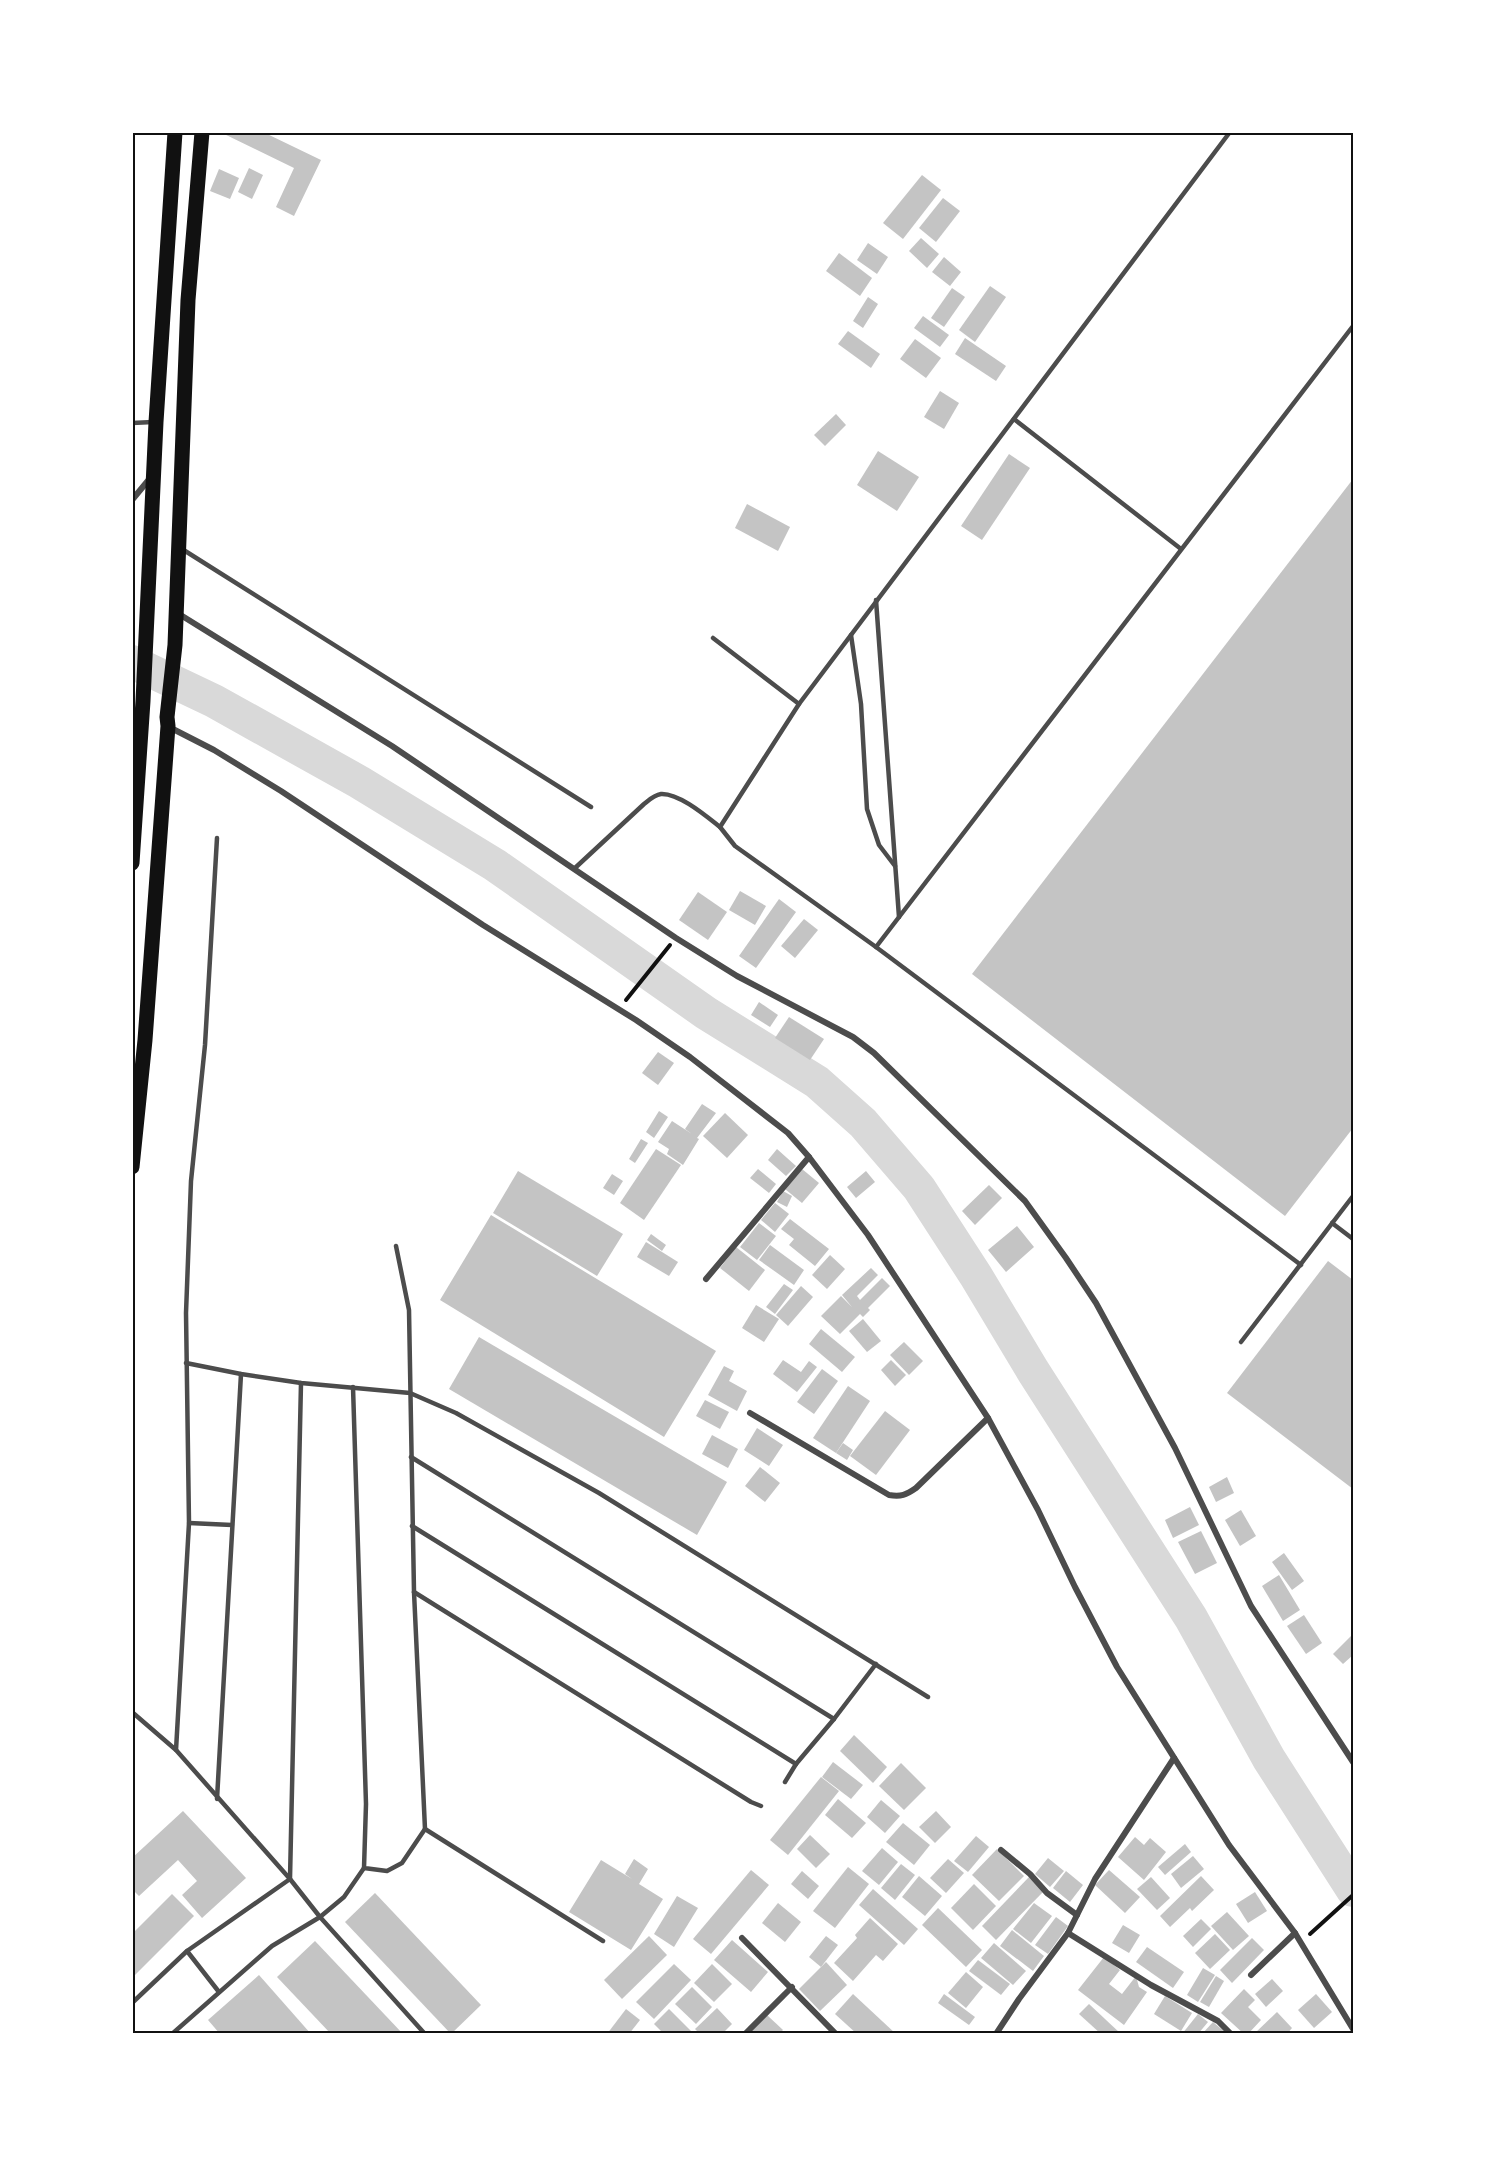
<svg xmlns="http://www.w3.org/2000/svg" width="1485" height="2166" font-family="Jost,sans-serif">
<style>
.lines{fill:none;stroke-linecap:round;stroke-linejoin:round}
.river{stroke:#d9d9d9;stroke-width:34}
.building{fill:#c4c4c4}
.path{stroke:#111;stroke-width:4}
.service{stroke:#4c4c4c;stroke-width:4.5}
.minor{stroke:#4c4c4c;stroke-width:6}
.trunk{stroke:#111;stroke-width:15}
.neatline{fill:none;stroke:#111;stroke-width:2}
</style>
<rect width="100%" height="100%" fill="#fff"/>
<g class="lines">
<path class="river" d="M132,662L214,701L359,782L495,865L706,1013L817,1082L863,1123L919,1188L976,1276L1033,1371L1191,1618L1269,1759L1353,1890"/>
</g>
<g class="building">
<path d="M220,132H263L321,160L294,216L276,207L294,168Z"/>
<path d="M249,168L263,175L252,199L238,192Z"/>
<path d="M219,169L239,178L230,199L210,191Z"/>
<path d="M922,175L941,190L903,239L883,223Z"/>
<path d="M943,198L960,211L936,242L919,228Z"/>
<path d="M921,238L939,254L927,268L909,251Z"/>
<path d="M868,243L888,257L877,274L857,260Z"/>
<path d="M839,253L872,278L860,296L826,271Z"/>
<path d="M944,257L961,272L950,286L932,272Z"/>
<path d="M990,286L1006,297L975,342L959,330Z"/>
<path d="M952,288L965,297L944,327L931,318Z"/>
<path d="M868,297L878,304L863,328L853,321Z"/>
<path d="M923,316L949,335L940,347L914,328Z"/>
<path d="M848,331L880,354L871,368L838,344Z"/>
<path d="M965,338L1006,366L996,381L955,354Z"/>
<path d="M915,339L941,358L926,378L900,359Z"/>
<path d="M940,391L959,403L944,429L924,417Z"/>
<path d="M836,414L846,425L825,446L814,435Z"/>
<path d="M878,451L919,477L897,511L857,485Z"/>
<path d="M1009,454L1030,468L982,540L961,526Z"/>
<path d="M1353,479V1128L1285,1216L972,974Z"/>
<path d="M747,504L790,527L778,551L735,528Z"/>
<path d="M740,891L766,906L755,925L729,910Z"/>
<path d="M698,892L727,912L708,940L679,920Z"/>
<path d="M779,899L796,912L756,968L739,956Z"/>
<path d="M804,919L818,930L795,958L781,946Z"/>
<path d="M759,1002L778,1015L770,1027L751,1015Z"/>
<path d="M789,1017L824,1039L810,1060L775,1038Z"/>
<path d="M658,1052L674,1063L658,1085L642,1073Z"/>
<path d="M702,1104L716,1113L697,1138L699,1139L683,1165L667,1154L669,1149L658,1142L672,1121L692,1134L685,1129Z"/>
<path d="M659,1111L668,1117L654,1138L646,1132Z"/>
<path d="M725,1113L748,1135L727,1158L703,1136Z"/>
<path d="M641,1139L648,1143L635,1163L629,1159Z"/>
<path d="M656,1149L681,1165L644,1220L620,1203Z"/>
<path d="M777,1149L796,1166L786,1176L768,1160Z"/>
<path d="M758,1169L776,1184L769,1193L750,1178Z"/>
<path d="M802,1169L819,1183L802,1203L785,1189Z"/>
<path d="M518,1171L623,1234L597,1276L493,1213Z"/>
<path d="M866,1171L875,1182L856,1198L847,1187Z"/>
<path d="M612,1174L623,1181L614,1195L603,1188Z"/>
<path d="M989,1185L1002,1198L975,1225L962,1211Z"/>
<path d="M783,1191L792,1196L787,1207L777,1202Z"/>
<path d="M775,1203L789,1214L775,1232L761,1220Z"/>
<path d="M491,1215L716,1351L664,1437L440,1300Z"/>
<path d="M790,1219L829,1249L815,1266L789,1245L794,1239L781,1229Z"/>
<path d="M759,1223L776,1236L757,1260L740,1247Z"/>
<path d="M1017,1226L1034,1247L1006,1272L988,1250Z"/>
<path d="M651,1234L666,1245L662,1251L647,1240Z"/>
<path d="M646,1242L678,1262L669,1276L637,1257Z"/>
<path d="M770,1245L804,1270L794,1285L759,1260Z"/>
<path d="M736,1247L765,1270L749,1291L720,1268Z"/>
<path d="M830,1255L845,1269L827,1289L812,1275Z"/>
<path d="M1328,1261L1353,1280V1489L1227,1393Z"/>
<path d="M871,1268L878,1275L857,1296L860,1300L882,1278L890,1286L868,1308L870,1310L863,1317L860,1314L840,1334L821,1316L841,1296L852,1307L842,1295Z"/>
<path d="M784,1284L793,1290L775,1314L766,1307Z"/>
<path d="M801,1286L813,1297L788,1326L776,1315Z"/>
<path d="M756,1305L779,1319L764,1342L742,1328Z"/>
<path d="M863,1319L881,1341L867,1352L849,1331Z"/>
<path d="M821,1329L855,1357L842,1372L809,1344Z"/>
<path d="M479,1337L727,1482L697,1535L449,1389Z"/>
<path d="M904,1342L923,1361L909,1375L890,1355Z"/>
<path d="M783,1360L801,1372L809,1361L817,1367L797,1392L773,1374Z"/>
<path d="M891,1360L906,1375L895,1386L881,1370Z"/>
<path d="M724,1366L734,1371L729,1381L747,1391L737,1411L708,1395Z"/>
<path d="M822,1369L838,1381L814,1414L797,1402Z"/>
<path d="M848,1386L870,1401L836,1453L813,1438Z"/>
<path d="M705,1400L729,1412L720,1429L696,1416Z"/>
<path d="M885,1411L910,1430L876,1475L850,1456Z"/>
<path d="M757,1428L783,1445L769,1466L744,1450Z"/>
<path d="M712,1435L738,1449L728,1468L702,1454Z"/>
<path d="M843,1443L853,1450L847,1460L836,1453Z"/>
<path d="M760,1467L780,1483L765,1502L745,1486Z"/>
<path d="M1227,1477L1234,1493L1216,1502L1209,1487Z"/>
<path d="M1190,1507L1199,1525L1173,1538L1165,1520Z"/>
<path d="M1241,1510L1256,1536L1240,1546L1225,1520Z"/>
<path d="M1201,1531L1217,1563L1195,1574L1178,1542Z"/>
<path d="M1284,1553L1304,1581L1292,1590L1272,1562Z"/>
<path d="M1279,1575L1300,1610L1283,1621L1262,1586Z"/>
<path d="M1304,1615L1322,1643L1306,1654L1287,1626Z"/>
<path d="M1353,1634V1655L1343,1664L1333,1654Z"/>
<path d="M854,1735L887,1767L873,1783L840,1751Z"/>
<path d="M833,1762L863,1785L851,1799L822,1777Z"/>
<path d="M901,1763L926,1788L904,1810L879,1786Z"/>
<path d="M821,1777L839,1791L788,1855L770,1840Z"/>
<path d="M838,1799L866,1823L852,1838L825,1815Z"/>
<path d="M881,1800L900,1816L885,1833L867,1817Z"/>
<path d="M183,1811L246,1878L202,1918L182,1895L197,1881L178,1860L139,1896L132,1889V1858Z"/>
<path d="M936,1811L951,1827L935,1843L919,1827Z"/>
<path d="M903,1823L930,1845L914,1865L886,1842Z"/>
<path d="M810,1835L830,1854L816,1868L797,1849Z"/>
<path d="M976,1836L989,1847L968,1872L954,1861Z"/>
<path d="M1135,1837L1144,1845L1150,1838L1166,1852L1144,1880L1118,1857Z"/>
<path d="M1185,1844L1191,1852L1165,1875L1158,1867Z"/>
<path d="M882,1848L898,1862L879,1885L862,1871Z"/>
<path d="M997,1849L1024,1876L999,1901L972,1875Z"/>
<path d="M1193,1856L1204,1869L1181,1888L1171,1874Z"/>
<path d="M1048,1858L1064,1871L1050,1887L1035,1874Z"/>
<path d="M634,1859L648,1869L639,1884L663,1899L631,1950L569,1912L601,1860L632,1879L625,1874Z"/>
<path d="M948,1859L964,1873L946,1893L930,1878Z"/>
<path d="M901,1864L915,1875L895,1900L881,1888Z"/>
<path d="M848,1867L869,1884L835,1928L813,1911Z"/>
<path d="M751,1870L769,1885L711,1954L693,1939Z"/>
<path d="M1109,1870L1140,1897L1125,1913L1095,1885Z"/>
<path d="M802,1871L819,1886L808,1899L791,1884Z"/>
<path d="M1066,1871L1083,1885L1070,1902L1053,1888Z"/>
<path d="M919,1876L942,1896L925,1916L902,1897Z"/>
<path d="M1201,1876L1214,1890L1192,1911L1190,1908L1170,1927L1160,1916Z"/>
<path d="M1029,1877L1044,1891L996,1940L982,1926Z"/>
<path d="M1151,1877L1170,1898L1157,1910L1137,1889Z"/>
<path d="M974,1884L996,1906L973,1930L951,1908Z"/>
<path d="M873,1889L918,1929L904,1945L859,1905Z"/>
<path d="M1255,1892L1267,1911L1248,1923L1236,1904Z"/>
<path d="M375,1893L481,2005L451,2034L345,1922Z"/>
<path d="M172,1894L194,1916L132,1978V1934Z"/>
<path d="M677,1896L698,1908L674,1947L654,1934Z"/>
<path d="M778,1903L801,1922L785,1942L762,1923Z"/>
<path d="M1034,1903L1052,1916L1031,1943L1013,1929Z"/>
<path d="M938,1908L982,1950L966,1967L922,1925Z"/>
<path d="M1227,1912L1249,1936L1233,1950L1211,1926Z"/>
<path d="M1056,1917L1068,1926L1048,1954L1035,1945Z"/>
<path d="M870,1918L898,1944L883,1961L876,1955L853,1981L834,1963L857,1938L855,1935Z"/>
<path d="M1201,1919L1211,1929L1193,1947L1183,1936Z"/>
<path d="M1123,1925L1140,1935L1129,1953L1112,1943Z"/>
<path d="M1012,1930L1044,1956L1033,1971L1000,1946Z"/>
<path d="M1215,1934L1230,1950L1210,1969L1195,1953Z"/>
<path d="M649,1936L667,1955L622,1999L604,1980Z"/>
<path d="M826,1936L838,1945L821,1967L809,1957Z"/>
<path d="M1252,1938L1264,1950L1232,1983L1220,1970Z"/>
<path d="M732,1940L768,1972L751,1992L714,1960Z"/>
<path d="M315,1941L403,2034H331L277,1977Z"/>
<path d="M994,1943L1026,1971L1013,1985L981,1958Z"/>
<path d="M1147,1947L1184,1972L1173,1988L1136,1962Z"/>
<path d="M1104,1957L1120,1970L1109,1984L1122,1994L1136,1976L1139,1987L1147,1992L1124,2025L1078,1990Z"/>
<path d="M978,1960L1010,1984L1001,1995L969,1971Z"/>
<path d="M826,1962L847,1985L820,2011L799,1989Z"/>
<path d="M674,1964L691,1980L654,2019L636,2002Z"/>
<path d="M712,1964L732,1984L714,2002L694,1983Z"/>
<path d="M1203,1968L1215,1975L1198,2002L1187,1995Z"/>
<path d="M966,1972L983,1987L966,2008L948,1993Z"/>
<path d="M259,1975L311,2034H220L208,2020Z"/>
<path d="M1216,1976L1224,1981L1209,2007L1200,2002Z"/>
<path d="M1272,1979L1283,1991L1266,2007L1255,1994Z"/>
<path d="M692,1987L712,2007L696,2024L675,2004Z"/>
<path d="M1244,1989L1255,2000L1248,2007L1261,2020L1248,2034H1244L1221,2013Z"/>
<path d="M853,1994L896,2034H857L835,2014Z"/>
<path d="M944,1994L975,2017L969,2025L938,2003Z"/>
<path d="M1316,1994L1332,2012L1314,2028L1298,2010Z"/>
<path d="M1165,1996L1192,2013L1181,2031L1154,2014Z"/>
<path d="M1089,2004L1121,2034H1101L1079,2014Z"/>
<path d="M717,2008L732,2024L722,2034H700L695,2029Z"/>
<path d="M626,2009L640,2020L629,2034H607Z"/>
<path d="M669,2009L694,2034H664L654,2024Z"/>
<path d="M1277,2012L1292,2028L1287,2034H1254Z"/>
<path d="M1198,2014L1208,2022L1198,2034H1182Z"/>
<path d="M767,2015L783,2030L779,2034H749Z"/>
<path d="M1213,2022L1225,2032L1224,2034H1202Z"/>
</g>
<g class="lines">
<g class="path">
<path d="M626,1000L670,945"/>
<path d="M1310,1934L1353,1895"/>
</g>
<g class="service">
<path d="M1230,132L799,704L720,827L735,846L876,947L1301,1265"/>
<path d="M1014,419L1181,549"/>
<path d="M132,423L153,422"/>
<path d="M182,549L591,807"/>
<path d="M876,600L899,917"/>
<path d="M851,635L861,704L867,809L879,845L895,866"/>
<path d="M713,638L799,704"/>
<path d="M575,868L644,804C649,800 654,795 661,794C679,793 706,816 720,827"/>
<path d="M876,947L1353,326"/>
<path d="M1332,1223L1353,1239"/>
<path d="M1241,1342L1353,1196"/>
<path d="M186,1363L241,1374L301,1383L410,1393L456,1413L599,1493L928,1697"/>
<path d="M353,1387L366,1804L364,1868L387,1871L402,1863L425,1829L414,1592L409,1310L396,1246"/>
<path d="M411,1457L834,1719"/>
<path d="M189,1523L232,1525"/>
<path d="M412,1526L796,1764"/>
<path d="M414,1592L751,1802L761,1806"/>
<path d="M132,1712L176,1750L290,1879L320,1917L425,2034"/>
<path d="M176,1750L189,1523L186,1313L191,1181L205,1045L217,838"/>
<path d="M785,1782L796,1764L834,1719L876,1664"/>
<path d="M217,1799L241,1374"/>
<path d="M425,1829L603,1941"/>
<path d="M187,1951L219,1992"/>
<path d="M132,2003L187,1951L290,1879L301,1383"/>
<path d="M132,2032L133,2034"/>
<path d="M172,2034L272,1946L320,1917L344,1897L364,1868"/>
</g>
<g class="minor">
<path d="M132,500L151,477"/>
<path d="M179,614L392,746L676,938L737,976L853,1037L874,1053L1025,1201L1066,1258L1096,1303L1175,1448L1251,1606L1353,1762"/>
<path d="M169,727L214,750L281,791L483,925L636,1020L690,1057L788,1133L809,1157L868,1235L988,1418L1038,1510L1075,1587L1117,1667L1229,1845L1295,1933L1353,2029"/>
<path d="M706,1279L809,1157"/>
<path d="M750,1413L889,1495C901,1497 906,1495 916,1488L988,1418"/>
<path d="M1001,1850L1030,1874L1047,1893L1077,1915"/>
<path d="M1068,1933L1151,1985L1218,2021L1231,2034"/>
<path d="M742,1938L836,2034"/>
<path d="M1251,1975L1295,1933"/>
<path d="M745,2034L792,1987"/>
<path d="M996,2034L1019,1999L1068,1933L1095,1879L1174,1758"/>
</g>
<g class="trunk">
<path d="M132,863L143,701L156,422L175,132"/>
<path d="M132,1167L145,1040L168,726L167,717L175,645L188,300L202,132"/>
</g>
</g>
<rect width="1485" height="2166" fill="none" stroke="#ffffff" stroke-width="267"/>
<rect x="134" y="134" width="1218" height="1898" class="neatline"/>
</svg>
